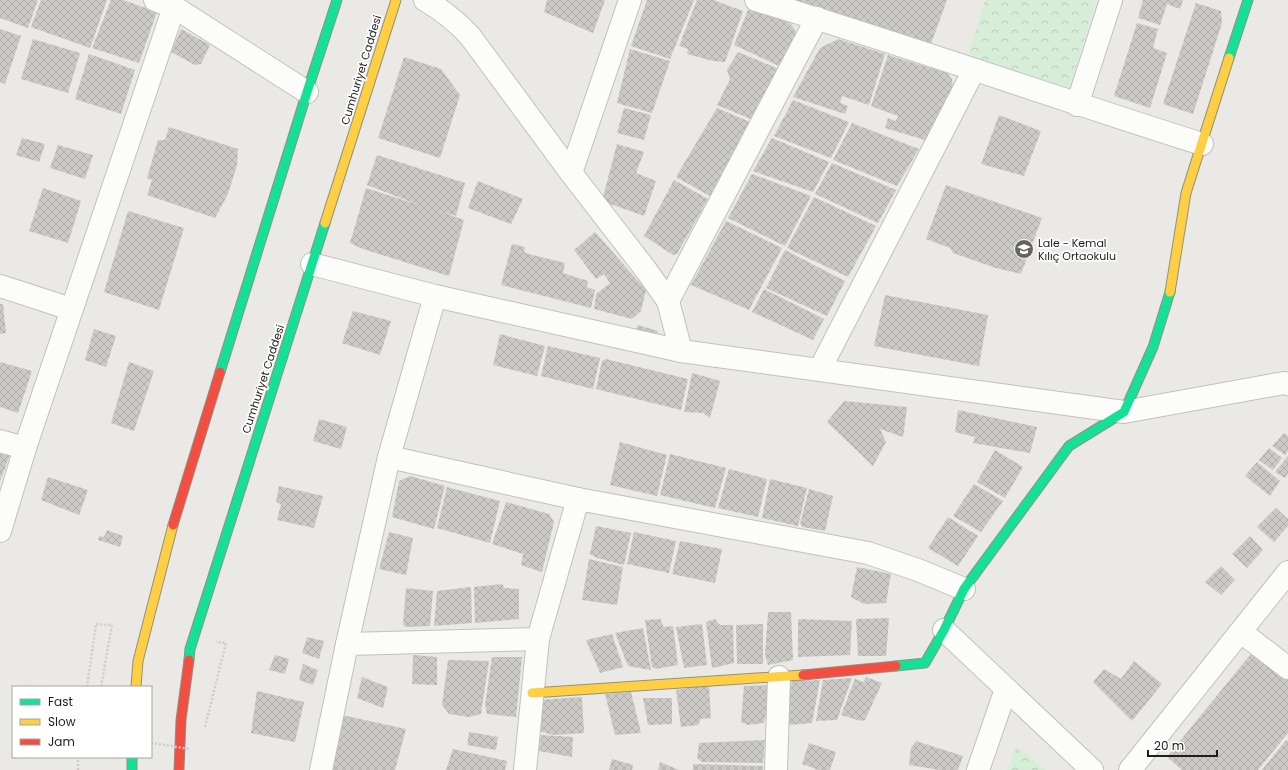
<svg xmlns="http://www.w3.org/2000/svg" width="1288" height="770" font-family="Poppins,sans-serif">
<style>
.park{fill:url(#park-crowns)}
.building{fill:url(#building-cross-hatch)}
.lines{fill:none;stroke-linecap:round;stroke-linejoin:round}
.street-casing{stroke:#c1c0be;stroke-width:24}
.fast-casing{stroke:#909280;stroke-width:11}
.slow-casing{stroke:#909280;stroke-width:11}
.jam-casing{stroke:#909280;stroke-width:11}
.path{stroke:#d4c9c7;stroke-width:2.5;stroke-dasharray:2 2;stroke-linecap:butt}
.street{stroke:#fcfcfb;stroke-width:22}
.fast{stroke:#16e098;stroke-width:9}
.slow{stroke:#ffcf43;stroke-width:9}
.jam{stroke:#f24e42;stroke-width:9}
.path-bridge{stroke:#d4c9c7;stroke-width:2.5;stroke-dasharray:2 2;stroke-linecap:butt}
.labels{text-anchor:middle;dominant-baseline:central;stroke-width:3.5;stroke-linejoin:round;paint-order:stroke}
.street-label{font-size:11px;fill:#1d1d1d;stroke:#fff}
.poi-label{font-size:11px;fill:#1d1d1d;stroke:#fff;text-anchor:start}
</style>
<defs>
<pattern id="park-crowns" width="20" height="18" patternUnits="userSpaceOnUse"><rect width="20" height="18" fill="#d6eed8"/><path d="M2 6a3 3 0 1 1 6 0M12 15a3 3 0 1 1 6 0" fill="none" stroke="#b7ccb9"/></pattern>
<pattern id="building-cross-hatch" width="8" height="8" patternUnits="userSpaceOnUse"><rect width="8" height="8" fill="#cccac7"/><path d="M0 0l8 8M0 8l8-8" fill="none" stroke="#afadaa"/></pattern>
</defs>
<rect width="100%" height="100%" fill="#ebe9e6"/>
<g class="park">
<path d="M985,0H1096L1069,91L968,56Z"/>
<path d="M1017,746L1046,770H1007Z"/>
</g>
<g class="building">
<path d="M0,0H38L28,28L0,18Z"/>
<path d="M41,0H107L90,48L31,27Z"/>
<path d="M111,0H123L157,12L139,63L92,48Z"/>
<path d="M547,0H605L593,33L544,12Z"/>
<path d="M647,0H694L670,59L631,46Z"/>
<path d="M697,0H713L743,11L725,62L713,61L687,54L688,49L679,46Z"/>
<path d="M776,0H947L928,52Z"/>
<path d="M1143,0H1183L1180,9L1167,4L1160,25L1138,18Z"/>
<path d="M1196,3L1221,11L1222,23L1193,114L1163,104Z"/>
<path d="M748,10L786,19L791,24L798,35L781,67L734,45Z"/>
<path d="M1137,23L1158,29L1153,48L1167,53L1150,108L1114,96Z"/>
<path d="M0,29L21,36L5,84L0,82Z"/>
<path d="M181,29L210,45L201,64L195,65L171,52Z"/>
<path d="M33,39L80,53L68,93L21,79Z"/>
<path d="M838,39L885,54L869,105L842,96L840,103L848,106L845,114L793,97L820,48Z"/>
<path d="M630,49L670,61L652,113L617,103Z"/>
<path d="M738,52L779,69L753,120L717,105L730,79L727,70Z"/>
<path d="M89,54L135,70L121,114L75,99Z"/>
<path d="M888,55L947,73L952,79L954,96L925,140L885,128L888,118L896,121L898,116L871,106Z"/>
<path d="M404,57L441,69L460,95L440,158L378,138Z"/>
<path d="M793,100L849,122L831,158L774,136Z"/>
<path d="M624,108L651,115L644,140L617,133Z"/>
<path d="M717,108L750,122L710,196L676,177Z"/>
<path d="M999,115L1041,131L1024,176L981,164Z"/>
<path d="M852,123L919,149L897,186L833,160Z"/>
<path d="M169,127L238,149L237,165L228,194L215,218L147,195L152,180L147,178L158,140H165Z"/>
<path d="M22,138L45,144L39,162L16,155Z"/>
<path d="M772,138L829,162L813,192L753,171Z"/>
<path d="M617,144L644,152L636,173L656,181L644,216L602,201Z"/>
<path d="M58,145L93,155L85,179L50,168Z"/>
<path d="M377,155L465,183L456,216L440,211L464,220L449,276L363,249L350,243L366,188L419,205L367,185Z"/>
<path d="M832,163L896,190L878,223L815,194Z"/>
<path d="M752,174L811,196L785,246L728,218Z"/>
<path d="M674,180L708,199L677,254L673,255L644,236Z"/>
<path d="M478,181L523,199L511,224L468,208Z"/>
<path d="M946,185L1042,218L1021,274L996,268L953,253L950,248L926,239Z"/>
<path d="M43,188L81,201L68,243L29,231Z"/>
<path d="M814,197L876,226L848,277L787,248Z"/>
<path d="M128,211L184,228L159,310L104,292Z"/>
<path d="M726,221L782,248L749,310L691,285Z"/>
<path d="M595,232L646,290L641,311L632,319L594,309L596,294L610,283L604,274L596,279L574,250Z"/>
<path d="M512,244L525,247L524,252L529,254L565,263L563,273L588,281L587,287L595,290L591,308L501,285Z"/>
<path d="M785,250L845,281L827,316L766,288Z"/>
<path d="M764,289L824,319L813,340L752,312Z"/>
<path d="M885,295L988,315L979,366L874,346Z"/>
<path d="M0,304H3L6,333L0,334Z"/>
<path d="M353,311L391,321L380,355L342,343Z"/>
<path d="M638,325L658,331V334L636,330Z"/>
<path d="M94,329L116,336L106,367L85,360Z"/>
<path d="M500,334L545,346L537,376L493,365Z"/>
<path d="M548,346L600,358L593,389L541,376Z"/>
<path d="M606,359L688,379L681,410L596,389L602,361Z"/>
<path d="M0,362L32,371L18,413L0,407Z"/>
<path d="M129,362L154,371L134,431L111,423Z"/>
<path d="M692,373L720,381L710,418L703,413L684,412Z"/>
<path d="M844,401L907,407L903,437L880,429L886,442L873,466L827,422Z"/>
<path d="M958,410L1037,427L1030,453L973,443L975,437L955,432Z"/>
<path d="M319,419L347,427L341,449L313,441Z"/>
<path d="M1284,433L1288,436V451L1285,455L1272,446Z"/>
<path d="M620,442L667,455L657,496L610,485Z"/>
<path d="M1269,448L1282,458L1273,470L1259,460Z"/>
<path d="M995,450L1023,467L1005,498L977,482Z"/>
<path d="M0,452L10,455L0,481Z"/>
<path d="M670,454L726,468L715,508L660,495Z"/>
<path d="M1288,456V474L1285,478L1275,472Z"/>
<path d="M1257,462L1280,481L1270,496L1245,476Z"/>
<path d="M729,469L767,479L758,517L718,508Z"/>
<path d="M410,476L445,486L434,529L392,517L399,481Z"/>
<path d="M48,477L88,490L79,515L41,500Z"/>
<path d="M770,479L807,488L798,526L762,518Z"/>
<path d="M974,484L1003,501L981,532L953,516Z"/>
<path d="M279,486L323,496L314,528L277,520L281,504L276,502Z"/>
<path d="M447,487L500,501L490,543L437,528Z"/>
<path d="M809,489L833,496L825,531L803,527L800,524Z"/>
<path d="M506,502L549,514L554,522L542,572L521,565L523,554L492,544Z"/>
<path d="M1276,508L1288,519V526L1274,542L1257,527Z"/>
<path d="M948,517L978,536L958,566L928,548Z"/>
<path d="M596,526L631,533L624,565L597,558L590,554Z"/>
<path d="M107,530L123,536L120,547L98,540L99,536L104,537Z"/>
<path d="M389,532L413,538L406,575L379,569Z"/>
<path d="M634,532L676,541L669,573L627,564Z"/>
<path d="M1250,536L1263,550L1247,568L1232,554Z"/>
<path d="M680,541L722,549L715,583L672,574Z"/>
<path d="M589,559L623,567L617,605L582,600Z"/>
<path d="M1221,566L1235,580L1221,595L1205,582Z"/>
<path d="M857,567L891,574L886,603L864,604L851,597Z"/>
<path d="M502,584L505,588L519,589V619L475,623L474,587Z"/>
<path d="M471,587L472,623L434,626L437,591Z"/>
<path d="M406,588L433,591L430,626L407,627L403,625Z"/>
<path d="M768,612H791L793,660L768,665L765,655Z"/>
<path d="M889,618L886,656H858L856,619Z"/>
<path d="M660,619L664,627L673,626L678,665L656,669L652,667L645,620Z"/>
<path d="M715,619L720,625H733L734,663L712,668L706,622Z"/>
<path d="M798,619L852,621L850,655L798,657Z"/>
<path d="M702,624L707,665L684,668L676,627Z"/>
<path d="M763,624V664H737L736,625Z"/>
<path d="M643,628L651,670L628,666L615,633Z"/>
<path d="M612,634L623,667L600,673L586,640Z"/>
<path d="M307,637L324,641L319,659L302,653Z"/>
<path d="M1254,650L1288,678V733L1258,770H1182L1167,757Z"/>
<path d="M275,655L289,659L285,674L269,670Z"/>
<path d="M413,655L437,657V685L412,684Z"/>
<path d="M492,657H522L516,717L487,714L485,705Z"/>
<path d="M448,660L489,661L481,714L469,717L449,714L442,705Z"/>
<path d="M1134,661L1162,684L1132,721L1093,682L1104,669L1121,679Z"/>
<path d="M303,664L318,670L313,685L299,680Z"/>
<path d="M362,677L388,687L383,708L357,698Z"/>
<path d="M866,677L882,683L865,720L861,721L841,715L855,679L864,682Z"/>
<path d="M852,678L837,720L816,721L823,680Z"/>
<path d="M820,680L812,723L788,725L786,707L792,681Z"/>
<path d="M709,685L711,718L701,719L698,725L681,727L676,690Z"/>
<path d="M772,685L764,723L748,725L741,722L744,686Z"/>
<path d="M257,691L304,702L295,742L251,733Z"/>
<path d="M631,692L641,733L615,735L605,694Z"/>
<path d="M582,697L584,733L554,735L542,732L537,729L539,700Z"/>
<path d="M643,698H672V724L648,725Z"/>
<path d="M337,714L406,729L395,770H325Z"/>
<path d="M469,732L498,737L496,750L467,745Z"/>
<path d="M541,735L573,737L572,757L539,751Z"/>
<path d="M765,740L763,763L702,762L697,758L699,743Z"/>
<path d="M1286,740L1288,741V770H1262Z"/>
<path d="M916,741L963,756L958,770H940L909,765L911,748Z"/>
<path d="M809,743L836,752L830,770H819L802,764Z"/>
<path d="M453,749L507,761L505,770H446Z"/>
<path d="M612,759L633,765L632,770H609Z"/>
<path d="M660,762L679,770H658Z"/>
<path d="M693,764L763,766V770H693Z"/>
</g>
<g class="lines">
<g class="street-casing">
<g id="street">
<path d="M155,0L174,7L307,92"/>
<path d="M425,0C442,10 456,21 470,36L571,173L646,270L668,301L681,351"/>
<path d="M756,0C906,45 1053,97 1202,144"/>
<path d="M1077,105L1111,0"/>
<path d="M571,173L630,0"/>
<path d="M312,264L435,296L681,351L1124,412L1284,383L1288,384"/>
<path d="M0,286L71,309"/>
<path d="M668,301L817,18"/>
<path d="M820,369L974,70"/>
<path d="M0,441L25,448"/>
<path d="M389,457L578,499L868,553L918,570L964,589"/>
<path d="M0,531L25,448L174,7"/>
<path d="M944,630L1092,770"/>
<path d="M1241,632L1288,668"/>
<path d="M347,644L389,457L435,296"/>
<path d="M321,770L347,644L538,639"/>
<path d="M525,770L538,639L578,499"/>
<path d="M776,770L779,677"/>
<path d="M978,770L1006,689"/>
<path d="M1130,770L1288,572"/>
</g>
</g>
<g class="fast-casing">
<g id="fast">
<path d="M1229,58L1248,0"/>
<path d="M220,372L307,92L337,0"/>
<path d="M189,660L190,649L325,223"/>
<path d="M896,666L925,663L944,630L964,589L1069,446L1124,412L1153,347L1170,292"/>
<path d="M132,757V770"/>
</g>
</g>
<g class="slow-casing">
<g id="slow">
<path d="M325,223L396,0"/>
<path d="M1170,292L1186,193L1229,58"/>
<path d="M136,687L138,661L173,525"/>
<path d="M532,693L803,675"/>
</g>
</g>
<g class="jam-casing">
<g id="jam">
<path d="M173,525L220,372"/>
<path d="M803,675L896,666"/>
<path d="M179,770L181,720L189,660"/>
</g>
</g>
<g class="path">
<path d="M87,687L96,624L112,625L101,687"/>
<path d="M205,727L226,643L216,642"/>
<path d="M78,770V757"/>
</g>
<use href="#street" class="street"/>
<use href="#fast" class="fast"/>
<use href="#slow" class="slow"/>
<use href="#jam" class="jam"/>
<path class="path-bridge" d="M151,743L190,749"/>
</g>
<defs>
<g id="school-disc" transform="scale(1)"><circle r="9.5" fill="#656463" stroke="#fff"/><path d="M0-5L7-2L0 1L-7-2ZM-4 1L0 2.5L4 1V4Q0 6-4 4Z" fill="#fff"/></g>
</defs>
<g fill-rule="evenodd">
<use href="#school-disc" x="1024" y="249"/>
</g>
<g class="labels">
<g class="street-label">
<text transform="translate(361 70) rotate(-73)">Cumhuriyet Caddesi</text>
<text transform="translate(263 379) rotate(-72)">Cumhuriyet Caddesi</text>
</g>
<g class="poi-label">
<text x="1038" y="243">Lale - Kemal<tspan x="1038" dy="13">Kılıç Ortaokulu</tspan></text>
</g>
</g>
<rect x="12" y="686" width="140" height="72" fill="#ffffff" stroke="#a5a5a5"/>
<rect x="20" y="699" width="20" height="6" fill="#16e098" stroke="#a5a5a5"/>
<text x="48" y="706" font-size="12" fill="#1d1d1d">Fast</text>
<rect x="20" y="719" width="20" height="6" fill="#ffcf43" stroke="#a5a5a5"/>
<text x="48" y="726" font-size="12" fill="#1d1d1d">Slow</text>
<rect x="20" y="739" width="20" height="6" fill="#f24e42" stroke="#a5a5a5"/>
<text x="48" y="746" font-size="12" fill="#1d1d1d">Jam</text>
<path d="M1148 750v6h69v-6" fill="none" stroke="#1d1d1d" stroke-width="2"/>
<text x="1154" y="750" font-size="12" fill="#1d1d1d" stroke="#ffffff" stroke-width="3" paint-order="stroke">20 m</text>
</svg>
